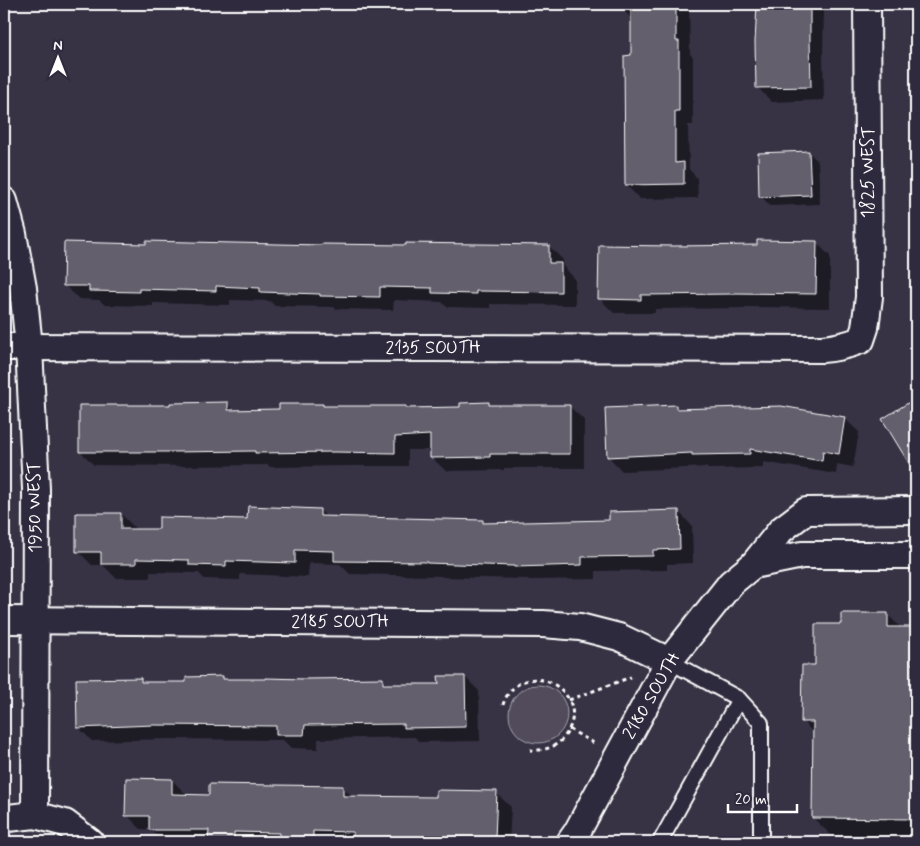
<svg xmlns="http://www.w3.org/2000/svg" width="920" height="846" font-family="Mynerve,sans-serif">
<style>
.green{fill:#514c5c;stroke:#a8a6ae}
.shadow{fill:#0007}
.building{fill:#635f6d;stroke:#fff}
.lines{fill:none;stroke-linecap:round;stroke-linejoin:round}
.service-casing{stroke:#fff;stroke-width:18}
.minor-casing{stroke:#fff;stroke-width:30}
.path{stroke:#fff;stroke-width:3;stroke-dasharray:4 4;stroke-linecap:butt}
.service{stroke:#2f2a3d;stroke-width:14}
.minor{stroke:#2f2a3d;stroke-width:26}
.labels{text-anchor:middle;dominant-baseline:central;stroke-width:4.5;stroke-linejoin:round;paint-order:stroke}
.street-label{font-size:18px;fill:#fff;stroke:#2f2a3d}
</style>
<rect width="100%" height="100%" fill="#373345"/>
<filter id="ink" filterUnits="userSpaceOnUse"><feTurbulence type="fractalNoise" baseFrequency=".02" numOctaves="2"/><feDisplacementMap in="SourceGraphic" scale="10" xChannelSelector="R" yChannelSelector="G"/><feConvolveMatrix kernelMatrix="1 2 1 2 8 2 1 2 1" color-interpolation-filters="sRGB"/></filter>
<g filter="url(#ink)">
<circle class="green" cx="538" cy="714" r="29"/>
<g class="shadow">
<path d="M625,4H689L690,54L693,57V125H688L689,169L697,178L698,198L640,199L626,185L632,56V19L625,12Z"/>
<path d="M758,4H824L823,55L824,100L772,102L758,88L757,42Z"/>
<path d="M809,152L818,162L820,204L770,206L761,196Z"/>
<path d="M816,242L830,256V308L748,307V308L655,309V313H614L600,299L758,246Z"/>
<path d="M322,246H549L563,260V266L575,279V305L490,304V308L447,307L442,302L394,300L393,310L336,309L334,307L275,306L270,301L230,300V305L153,303V306L105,305L99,300L79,299L64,285Z"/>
<path d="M916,400V455L911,458V461L916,458V468L909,461L884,420Z"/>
<path d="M227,403L235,411L280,410L322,405L325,407H405L408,409L461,408L488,403L492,406H569L584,420V468H504V470L446,471L431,457V450H408V466H350L270,467L268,465L186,466L94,465L80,451L171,407Z"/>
<path d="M675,406L679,410L844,418L859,432L853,467L837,464L836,474L763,462V468L708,469L706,467L622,471L608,456Z"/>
<path d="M320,510L327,517L482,521L485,524L610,521L678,511L692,526L693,563L667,564V570L596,571V579L529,580L528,579L443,577L441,576L350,574L340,564L309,563L308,577L240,574V580L204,579L199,573L150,572V578H116L103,565H92L78,551L121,514L135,528V530H160Z"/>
<path d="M888,615L901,628H911L916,633V837L832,836L813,818L814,733L803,722L816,666Z"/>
<path d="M465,677L479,691L480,741L419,742L415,737L318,739V749L291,748L283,740L169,739L92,741L78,727L140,680L144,684H187L223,678L225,680H383L388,685H440Z"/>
<path d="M172,780L186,794V795L210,796L342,787L353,797L437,799L496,793L511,807L509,842H163L151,830L141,829L127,815Z"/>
</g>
<g class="building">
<path d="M631,4H676V41H679V111H675V163L684,162V184L625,185L624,56L631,55Z"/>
<path d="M757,4H810V40L811,87L756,88L755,42Z"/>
<path d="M809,151L811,195L759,197L758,153Z"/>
<path d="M757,240L817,241L816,294L734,293V294L641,295V300L598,299L599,245L673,246L757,245Z"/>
<path d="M146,241L321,245V244L406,245V243L549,245V263H561V292L476,291V294L432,293V288L380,287V297L320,296V294L260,292V288L216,286V291L139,289V292L89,291V286H63L64,242L146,244Z"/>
<path d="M916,398V475L882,419Z"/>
<path d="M228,402V410L279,409V404H323V406H406V408L460,407V403L489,402V405H570V454H490V457L430,458V435L395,437V453L335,452L255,453V451L171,452H79V405H170V403Z"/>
<path d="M676,405V409L781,406L845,417L839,454L823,451L822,461L750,449V454L692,455V453L607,457L605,408Z"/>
<path d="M248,506L320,509V516L483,520V523L609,520V512L679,510L680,549L653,550V556L582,557V565L514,567V566L427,563V562L334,561V551L295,550V563L226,561V566L189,565V560L136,559V564H101V552H76V513H121V529H159V517L247,519Z"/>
<path d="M841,613H888V627H912L911,664H916V716H912V819L812,818L813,722H801L802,665H815V624H841Z"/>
<path d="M223,676V679H265V678L305,679L383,678V684H439L438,676H465L466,727L404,728V724L305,725L304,735H276V726L154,725L77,728L76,679L141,678V682H186V677Z"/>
<path d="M126,778L172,779V794L209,795V784L343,786V796L436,797V790L497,791L495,839L420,837L419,841L353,840V832L313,831V841L279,840V833L234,832V842H208L209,830H149V816H125Z"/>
</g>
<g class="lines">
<g class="service-casing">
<g id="service">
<path d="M739,699L761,723V842"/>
<path d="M660,842L739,699L669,661"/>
</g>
</g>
<g class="minor-casing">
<g id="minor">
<path d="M4,201L13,234L23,288L29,347L36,489L35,815"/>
<path d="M4,347L822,349C836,348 848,345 861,340L865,328L869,297L867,4"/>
<path d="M753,565L802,555H916"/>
<path d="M4,620L543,624L580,627L619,637L669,661"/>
<path d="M4,819L8,818L35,815L65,823L90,842"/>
<path d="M570,842L577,832L669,661L731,583L753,565L781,530L806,511L916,510"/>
</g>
</g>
<g class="path">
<path d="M569,700L631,677"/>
<path d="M503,705C504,701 506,697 508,694C534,657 595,697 564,737C556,748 543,751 530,750"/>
<path d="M569,729L597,745"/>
</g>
<use href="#service" class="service"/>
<use href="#minor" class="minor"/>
</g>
</g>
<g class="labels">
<g class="street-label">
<text transform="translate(868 172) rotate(-90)">1825 WEST</text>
<text x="433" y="348">2135 SOUTH</text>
<text transform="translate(35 507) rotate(-91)">1950 WEST</text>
<text x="340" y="622">2185 SOUTH</text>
<text transform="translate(652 696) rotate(-60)">2180 SOUTH</text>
</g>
</g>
<rect width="920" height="846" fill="none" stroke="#2f2a3d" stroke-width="20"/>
<rect x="10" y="10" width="900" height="826" fill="none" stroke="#fff" stroke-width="2" filter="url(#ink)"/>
<g transform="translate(58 58)" stroke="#2f2a3d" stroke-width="4" paint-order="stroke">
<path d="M0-4L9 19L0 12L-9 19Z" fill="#ffffff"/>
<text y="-8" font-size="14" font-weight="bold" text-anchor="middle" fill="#ffffff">N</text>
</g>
<path d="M728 804v8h69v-8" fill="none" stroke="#ffffff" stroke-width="2.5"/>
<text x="735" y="804" font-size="15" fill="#ffffff" stroke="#2f2a3d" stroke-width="4" paint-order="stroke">20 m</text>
</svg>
